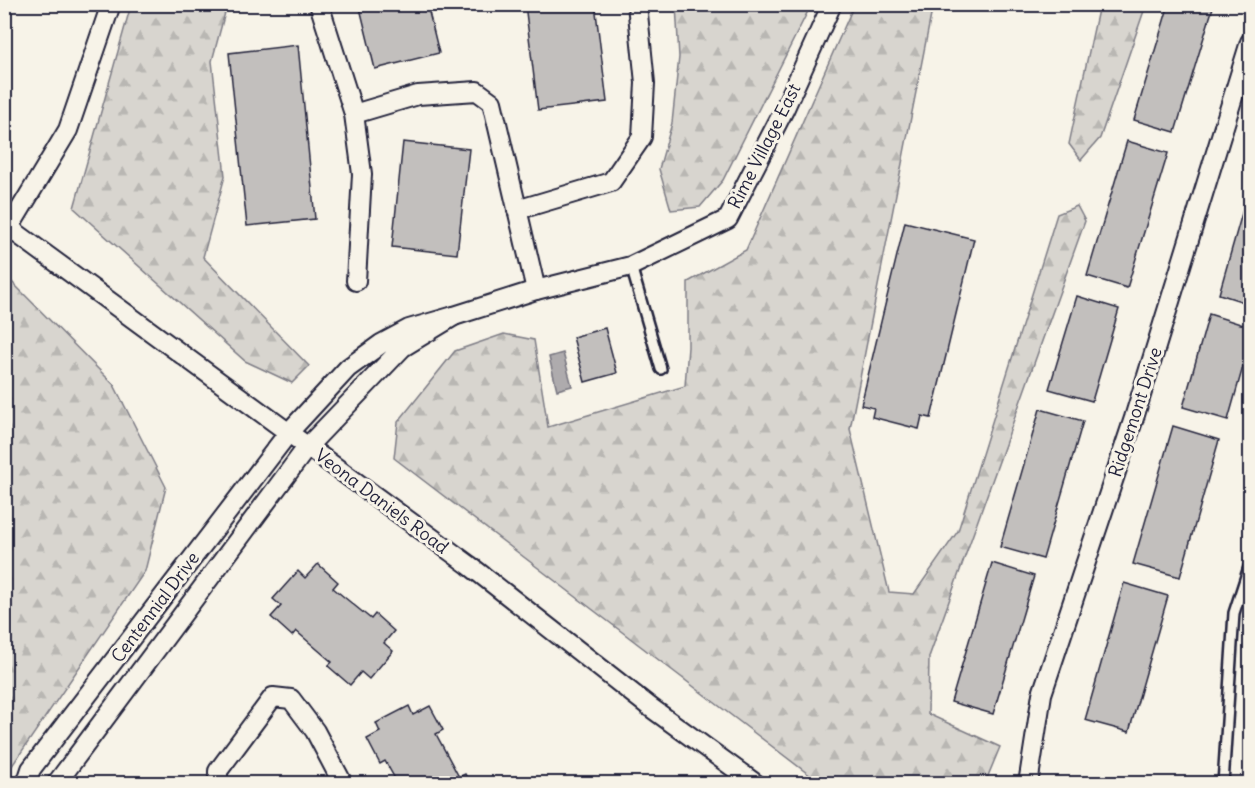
<svg xmlns="http://www.w3.org/2000/svg" width="1255" height="788" font-family="Delius,sans-serif">
<style>
.forest{fill:url(#forest-firs);stroke:#7d7c85;stroke-width:1.5}
.water{fill:#aeabad;stroke:#76747f;stroke-width:1.5}
.building{fill:#c2bfbd;stroke:#22223b;stroke-width:1.5}
.lines{fill:none;stroke-linecap:round;stroke-linejoin:round}
.service-casing{stroke:#22223b;stroke-width:14}
.minor-casing{stroke:#22223b;stroke-width:22}
.service{stroke:#f7f3e8;stroke-width:9}
.minor{stroke:#f7f3e8;stroke-width:18}
.labels{text-anchor:middle;dominant-baseline:central;stroke-width:6;stroke-linejoin:round;paint-order:stroke}
.street-label{font-size:18px;fill:#22223b;stroke:#f7f3e8}
</style>
<defs>
<pattern id="forest-firs" width="22" height="20" patternUnits="userSpaceOnUse" patternTransform="scale(1.5)"><rect width="22" height="20" fill="#d8d5cf"/><path d="M5 1l3.5 6h-7zM16 11l3.5 6h-7z" fill="#b9b7b3"/></pattern>
</defs>
<rect width="100%" height="100%" fill="#f7f3e8"/>
<filter id="ink" filterUnits="userSpaceOnUse"><feTurbulence type="fractalNoise" baseFrequency=".0167" numOctaves="2"/><feDisplacementMap in="SourceGraphic" scale="12" xChannelSelector="R" yChannelSelector="G"/><feConvolveMatrix kernelMatrix="1 2 1 2 8 2 1 2 1" color-interpolation-filters="sRGB"/></filter>
<g filter="url(#ink)">
<g class="forest">
<path d="M131,5H227L212,61L225,176L203,257L309,366L292,383L245,361L74,208Z"/>
<path d="M676,5H811L723,180L700,207L671,210L659,169L672,123L679,57Z"/>
<path d="M854,5H933L850,429L889,592L914,594L958,531L1057,214L1077,206L1085,221L929,657L928,714L1000,747L985,783H820L394,458L398,422L455,351L504,334L534,340L548,427L685,386L688,347V282L746,250Z"/>
<path d="M1099,5H1146L1100,138L1081,160L1069,144Z"/>
<path d="M5,275L114,385L166,487L145,571L5,776Z"/>
</g>
<path class="water" d="M563,353L572,386L557,390L549,357Z"/>
<g class="building">
<path d="M359,4H427L439,53L375,69Z"/>
<path d="M525,4H595L607,102L538,110Z"/>
<path d="M1169,4H1214L1175,132L1134,120Z"/>
<path d="M298,45L315,219L247,226L229,53Z"/>
<path d="M1127,141L1168,153L1127,288L1087,276Z"/>
<path d="M403,142L469,149L457,254L392,247Z"/>
<path d="M1250,185V304L1219,294Z"/>
<path d="M905,222L974,239L931,418L922,416L919,429L872,417L874,408L861,405Z"/>
<path d="M1077,296L1119,309L1092,401L1049,389Z"/>
<path d="M1209,314L1250,327V342L1228,420L1183,407Z"/>
<path d="M605,328L617,373L585,382L573,337Z"/>
<path d="M1040,409L1083,421L1043,559L1000,547Z"/>
<path d="M1173,426L1219,440L1180,577L1133,564Z"/>
<path d="M992,563L1034,576L993,714L951,702Z"/>
<path d="M318,564L338,582L333,588L371,619L375,614L394,631L384,643L393,651L369,679L361,672L350,685L328,666L332,662L296,631L292,636L271,617L281,606L273,599L298,571L305,578Z"/>
<path d="M1124,583L1168,596L1129,732L1085,720Z"/>
<path d="M409,706L413,715L430,706L443,730L436,734L459,777L465,774L470,784H398L385,761L380,764L367,739L380,732L376,723Z"/>
</g>
<g class="lines">
<g class="service-casing">
<g id="service">
<path d="M631,266L661,369"/>
<path d="M1223,784L1234,613L1250,564"/>
</g>
</g>
<g class="minor-casing">
<g id="minor">
<path d="M319,4L354,114L362,174L356,281"/>
<path d="M354,114L418,95L477,91L492,102L536,290"/>
<path d="M517,210L611,182L642,137L645,83L637,4"/>
<path d="M4,224L469,565L650,707L756,784"/>
<path d="M9,228L68,130L111,4"/>
<path d="M454,316L536,290L631,266L728,219L784,110L832,4"/>
<path d="M26,784L31,769L289,432L348,368L381,344L409,329L454,316L403,347L308,446L56,784"/>
<path d="M218,784V771L273,697L291,699L315,731L343,784"/>
<path d="M1028,784L1042,694L1134,418L1250,42"/>
</g>
</g>
<use href="#service" class="service"/>
<use href="#minor" class="minor"/>
</g>
</g>
<g class="labels">
<g class="street-label">
<text transform="translate(764 146) rotate(-63)">Rime Village East</text>
<text transform="translate(1135 412) rotate(-72)">Ridgemont Drive</text>
<text transform="translate(382 501) rotate(37)">Veona Daniels Road</text>
<text transform="translate(155 607) rotate(-53)">Centennial Drive</text>
</g>
</g>
<rect width="1255" height="788" fill="none" stroke="#f7f3e8" stroke-width="24"/>
<rect x="12" y="12" width="1231" height="764" fill="none" stroke="#22223b" stroke-width="2" filter="url(#ink)"/>
</svg>
